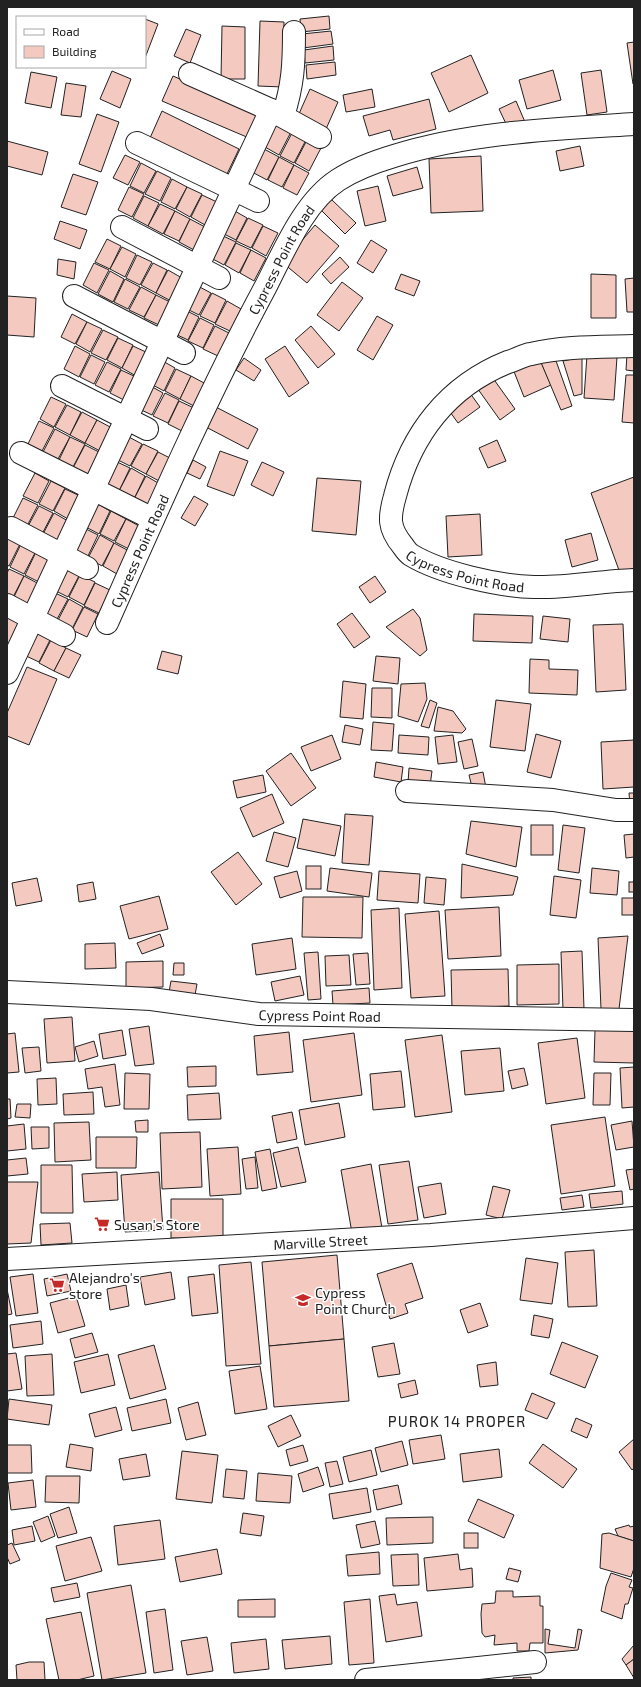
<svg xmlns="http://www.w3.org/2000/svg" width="641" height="1687" font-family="'Exo 2',sans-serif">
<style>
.building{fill:#f3c9c0;stroke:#222}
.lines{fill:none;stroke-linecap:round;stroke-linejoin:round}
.minor-casing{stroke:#222;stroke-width:24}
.minor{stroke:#fff;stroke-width:22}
.labels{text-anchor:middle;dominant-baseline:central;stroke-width:3;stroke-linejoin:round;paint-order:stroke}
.street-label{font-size:14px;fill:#222;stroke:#fff}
.poi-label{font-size:14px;fill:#222;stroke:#fff;text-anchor:start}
.neighbourhood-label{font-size:15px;letter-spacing:1px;fill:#222;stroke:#fff}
</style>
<rect width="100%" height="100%" fill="#fff"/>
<g class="building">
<path d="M329,16L330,29L301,32L300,19Z"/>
<path d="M145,19L158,24L145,58Z"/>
<path d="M260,21L284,22L283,87L258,86Z"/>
<path d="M222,26L245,27V79H221Z"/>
<path d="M186,29L201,35L190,63L174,56Z"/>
<path d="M331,31L333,44L303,48L302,34Z"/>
<path d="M634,42V84H633L627,43Z"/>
<path d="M333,46L334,60L305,63L304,50Z"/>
<path d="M471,55L488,93L449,112L431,73Z"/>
<path d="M335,62L336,75L307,79L306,65Z"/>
<path d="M553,70L561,100L527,109L519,80Z"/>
<path d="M601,70L607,112L587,115L581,73Z"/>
<path d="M112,71L131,79L120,108L100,99Z"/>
<path d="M31,72L57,77L51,108L25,103Z"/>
<path d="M173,76L259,113L249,138L162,101Z"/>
<path d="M66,83L86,86L81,117L61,115Z"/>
<path d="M310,89L338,102L326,129L298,116Z"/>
<path d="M372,89L375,107L346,112L343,95Z"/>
<path d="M429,99L436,129L393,140L390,130L369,136L363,116Z"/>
<path d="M516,101L525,122L509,130L499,109Z"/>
<path d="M162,111L239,149L226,176L150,138Z"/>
<path d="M97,114L119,122L101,172L79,164Z"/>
<path d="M276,125L291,132L279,155L265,147Z"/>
<path d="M292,133L306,140L294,163L280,156Z"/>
<path d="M307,140L321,148L309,171L295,163Z"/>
<path d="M7,141L48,152L42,175L7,166Z"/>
<path d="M580,146L584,166L560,171L556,151Z"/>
<path d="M264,149L279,157L267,180L252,172Z"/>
<path d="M125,155L140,162L128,185L113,178Z"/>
<path d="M481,156L483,211L431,213L429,159Z"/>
<path d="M279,157L294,165L282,187L268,180Z"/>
<path d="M141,163L156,171L144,193L130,186Z"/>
<path d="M294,165L309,173L297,195L283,188Z"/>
<path d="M417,167L423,188L393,196L387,176Z"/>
<path d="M157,171L171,178L160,201L145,194Z"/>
<path d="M73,174L98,182L86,215L61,207Z"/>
<path d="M172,179L187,187L175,209L161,202Z"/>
<path d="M378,186L386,221L365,226L357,191Z"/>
<path d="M129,187L144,194L132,217L118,210Z"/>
<path d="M187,187L202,194L190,217L176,209Z"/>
<path d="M202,195L217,202L205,225L191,217Z"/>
<path d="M144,196L159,203L148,226L133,218Z"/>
<path d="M331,199L356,223L345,234L321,210Z"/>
<path d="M160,204L175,211L163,234L148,226Z"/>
<path d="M233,210L247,218L236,240L222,233Z"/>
<path d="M175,211L190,219L179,241L164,234Z"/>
<path d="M248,218L263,225L251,248L236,241Z"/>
<path d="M190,219L205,227L194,250L179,242Z"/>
<path d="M60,221L87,230L80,249L54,239Z"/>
<path d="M315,225L339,246L307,283L283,263Z"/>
<path d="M263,226L278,233L266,256L252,248Z"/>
<path d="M221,235L236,242L224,265L209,257Z"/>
<path d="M107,239L121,246L110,269L95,262Z"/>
<path d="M371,240L387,250L373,273L357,263Z"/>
<path d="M236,243L251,250L239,273L225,265Z"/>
<path d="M122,247L136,254L125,277L110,269Z"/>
<path d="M251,250L266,258L254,281L240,273Z"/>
<path d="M137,255L152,262L140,285L126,278Z"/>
<path d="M340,257L349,267L331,284L322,274Z"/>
<path d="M58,259L76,262L74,279L57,275Z"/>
<path d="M94,263L109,270L97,293L83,285Z"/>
<path d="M153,263L167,270L156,293L141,285Z"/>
<path d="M168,270L182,278L171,301L156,293Z"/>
<path d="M110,271L124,279L113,302L98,294Z"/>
<path d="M401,274L420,281L414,296L395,289Z"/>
<path d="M591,274L616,275V318H591Z"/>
<path d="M634,278V312H627L625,279Z"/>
<path d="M125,279L140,287L128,309L114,302Z"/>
<path d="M342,282L363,298L339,331L317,315Z"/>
<path d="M196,285L211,293L199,315L185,308Z"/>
<path d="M141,287L156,295L144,317L129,310Z"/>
<path d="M212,293L226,300L215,323L200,316Z"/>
<path d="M156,295L170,302L159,325L144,318Z"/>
<path d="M7,296L36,298L34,337L7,335Z"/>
<path d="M227,301L241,309L230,331L215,324Z"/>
<path d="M185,310L199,317L188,340L173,333Z"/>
<path d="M72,314L87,322L75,344L61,337Z"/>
<path d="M377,316L393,325L373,360L357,350Z"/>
<path d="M200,318L214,325L203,348L188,341Z"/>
<path d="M87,322L102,329L90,352L76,344Z"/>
<path d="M215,326L229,333L218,356L203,349Z"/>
<path d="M311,326L335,354L318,368L295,340Z"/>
<path d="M103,330L118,337L106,360L91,353Z"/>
<path d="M118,338L133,345L122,368L107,360Z"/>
<path d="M75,346L90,354L79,377L64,369Z"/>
<path d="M133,346L148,353L136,376L122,368Z"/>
<path d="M285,346L309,383L289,397L265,359Z"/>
<path d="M537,353L551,385L524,397L511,364Z"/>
<path d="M627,354L634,355V371L626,370Z"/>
<path d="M91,355L105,362L94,384L80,377Z"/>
<path d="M587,355L617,357L614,400L584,398Z"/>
<path d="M582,357V394L574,396L563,361Z"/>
<path d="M244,358L261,370L254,381L236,370Z"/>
<path d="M555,358L572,406L561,410L540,360Z"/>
<path d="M161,360L175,368L164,391L149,383Z"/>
<path d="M107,362L121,369L109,392L95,385Z"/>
<path d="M176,369L191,376L180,399L165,391Z"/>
<path d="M121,370L136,377L124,400L110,393Z"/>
<path d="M490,374L515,409L500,420L475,385Z"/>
<path d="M626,375H634V423L622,422Z"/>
<path d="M191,376L206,384L194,406L180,399Z"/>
<path d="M149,385L163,393L152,415L137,408Z"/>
<path d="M467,389L480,407L458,423L445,405Z"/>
<path d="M165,393L179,400L168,423L153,416Z"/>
<path d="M51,397L66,404L54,427L40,419Z"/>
<path d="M179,401L194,408L182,431L168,424Z"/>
<path d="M67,405L81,412L70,435L55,427Z"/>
<path d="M214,406L258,429L248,449L204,426Z"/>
<path d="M82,412L97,420L85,443L70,435Z"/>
<path d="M97,420L112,428L100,451L85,443Z"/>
<path d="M39,421L54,428L42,451L28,444Z"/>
<path d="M55,429L70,437L58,459L43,452Z"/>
<path d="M127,436L142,444L130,466L116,459Z"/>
<path d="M70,437L85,444L73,467L59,460Z"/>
<path d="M497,440L506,461L488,468L479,448Z"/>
<path d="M143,444L158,451L146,474L131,466Z"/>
<path d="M85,445L99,452L88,475L73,468Z"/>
<path d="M220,451L248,461L234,496L207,486Z"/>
<path d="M158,452L172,459L161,482L146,474Z"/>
<path d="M193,460L206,467L200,479L187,473Z"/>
<path d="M115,461L130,468L119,491L104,483Z"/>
<path d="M262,462L284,472L273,496L251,485Z"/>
<path d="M131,468L145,476L134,499L119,491Z"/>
<path d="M35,473L49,481L38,503L23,496Z"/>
<path d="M146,476L160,484L149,507L134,499Z"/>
<path d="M634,477V568L620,573L591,493Z"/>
<path d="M317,478L361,481L356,535L312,531Z"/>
<path d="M51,481L65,488L53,511L39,504Z"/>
<path d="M65,489L80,496L68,519L54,511Z"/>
<path d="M194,496L208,504L195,526L181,518Z"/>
<path d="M23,498L38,505L26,528L12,520Z"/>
<path d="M96,503L110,511L99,534L84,526Z"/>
<path d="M39,506L53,513L41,536L27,528Z"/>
<path d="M111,511L126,519L114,541L100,534Z"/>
<path d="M54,513L68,521L56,544L42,536Z"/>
<path d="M480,514L482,555L448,557L446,516Z"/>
<path d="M126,519L141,527L129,549L115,542Z"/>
<path d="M84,528L98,535L87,558L73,551Z"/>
<path d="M591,533L598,560L572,567L565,540Z"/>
<path d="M100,535L114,543L102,566L88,558Z"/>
<path d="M7,537L20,544L9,566L7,565Z"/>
<path d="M114,543L129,551L117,574L103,566Z"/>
<path d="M21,544L36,551L24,574L10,567Z"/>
<path d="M36,552L51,559L39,582L25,575Z"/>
<path d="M65,567L80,574L68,597L54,590Z"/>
<path d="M9,569L24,576L12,599L7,596V573Z"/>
<path d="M80,575L95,582L84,605L69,597Z"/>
<path d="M24,576L39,584L27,607L13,599Z"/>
<path d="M375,576L386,592L370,603L359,587Z"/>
<path d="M95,583L110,590L99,613L84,606Z"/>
<path d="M53,592L68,599L56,621L42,614Z"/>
<path d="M69,599L83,607L72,629L57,622Z"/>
<path d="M84,607L98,614L87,637L72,630Z"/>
<path d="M413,609L420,618L427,650L420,656L386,627Z"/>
<path d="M352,613L370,637L354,648L337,624Z"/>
<path d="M474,614L533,616L532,643L473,641Z"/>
<path d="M7,616L21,623L10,646L7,644Z"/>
<path d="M543,616L570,619L568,642L540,639Z"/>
<path d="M623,624L626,690L596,692L593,625Z"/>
<path d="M36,633L50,640L39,662L24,655Z"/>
<path d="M51,640L66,648L54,671L39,663Z"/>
<path d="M66,648L81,655L69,678L54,671Z"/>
<path d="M162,651L182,656L178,674L157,669Z"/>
<path d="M376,656L400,658L398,684L373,681Z"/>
<path d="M530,659L549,660V669L578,670L577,695L529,693Z"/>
<path d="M27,667L57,679L29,745L7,736V713Z"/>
<path d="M343,681L366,684L363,719L340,717Z"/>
<path d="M425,683L427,699L418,722L398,716L401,684Z"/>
<path d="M372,688H392V718L371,717Z"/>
<path d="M430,700L437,703L429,728L421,726Z"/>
<path d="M496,700L531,704L525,751L490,747Z"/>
<path d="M438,707L453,711L466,729L462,733L434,731Z"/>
<path d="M373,722L394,724L392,751L371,750Z"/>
<path d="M345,725L363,729L360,745L342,742Z"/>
<path d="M536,734L561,741L551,778L527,772Z"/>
<path d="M332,735L341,759L311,771L301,747Z"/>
<path d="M399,735L429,737L428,755L398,753Z"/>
<path d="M453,735L457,762L438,764L435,737Z"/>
<path d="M472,739L478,766L464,769L458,742Z"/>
<path d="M634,740V787L603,789L601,742Z"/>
<path d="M291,753L316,788L291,806L266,771Z"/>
<path d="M376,762L403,767L401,782L374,777Z"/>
<path d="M409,768L432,771L430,786L408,783Z"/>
<path d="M483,772L486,788L473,791L469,775Z"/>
<path d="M263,775L266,792L237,798L233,781Z"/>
<path d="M629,793H634V805L630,806Z"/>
<path d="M272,794L284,823L253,837L240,808Z"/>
<path d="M345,814L373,816L369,865L342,863Z"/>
<path d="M303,819L341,826L335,856L297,848Z"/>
<path d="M471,821L522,827L516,867L466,854Z"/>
<rect x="531" y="825" width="22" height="30"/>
<path d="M563,825L585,828L579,873L558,870Z"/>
<path d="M274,832L296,838L288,867L266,861Z"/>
<path d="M634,834V857L626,858L624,835Z"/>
<path d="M238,852L262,884L236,905L211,872Z"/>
<path d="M462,864L518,877L513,895L461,898Z"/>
<rect x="306" y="866" width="15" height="23"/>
<path d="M330,868L372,873L369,897L327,891Z"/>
<path d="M592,868L619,871L617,895L590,893Z"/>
<path d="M297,871L302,891L280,898L274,877Z"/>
<path d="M379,871L420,874L418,903L377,900Z"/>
<path d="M554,876L581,880L576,918L550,915Z"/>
<path d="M426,877L446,879L444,905L424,903Z"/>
<path d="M37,878L42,901L16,906L12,883Z"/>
<path d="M93,882L96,899L79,902L77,885Z"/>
<rect x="629" y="882" width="5" height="10"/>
<path d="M159,896L168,929L129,939L120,906Z"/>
<path d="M303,897H363L362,938L302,937Z"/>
<rect x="622" y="898" width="12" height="17"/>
<path d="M499,907L501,956L448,959L445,910Z"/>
<path d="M399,908L402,988L374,990L371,910Z"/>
<path d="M439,911L445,996L411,998L405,914Z"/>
<path d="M160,934L164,946L142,954L137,943Z"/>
<path d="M628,936L619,1009H601L598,938Z"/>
<path d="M292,938L296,969L256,975L252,944Z"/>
<path d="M115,943L116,968L85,969V944Z"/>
<path d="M582,951L584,1009L563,1010L561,952Z"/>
<path d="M318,952L321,999L308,1000L304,953Z"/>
<path d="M368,953L370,984L356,985L353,954Z"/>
<path d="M349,955L351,985L326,986L325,956Z"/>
<path d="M163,961V987L126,988V962Z"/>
<path d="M174,963H184V975H173Z"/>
<path d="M559,964V1004L517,1005V965Z"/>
<path d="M508,969L509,1006L452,1008L451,970Z"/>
<path d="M300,976L304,995L275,1001L271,982Z"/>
<path d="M171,981L197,984L195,995L169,992Z"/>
<path d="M369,988L370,1003L333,1005L332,991Z"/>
<path d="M72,1017L75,1061L47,1063L44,1019Z"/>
<path d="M149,1026L154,1064L135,1066L129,1029Z"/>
<path d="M122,1030L126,1055L103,1059L99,1034Z"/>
<path d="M595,1030H634V1063L594,1062Z"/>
<path d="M289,1032L293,1072L257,1075L254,1036Z"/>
<path d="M15,1033L19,1072L7,1073V1034Z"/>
<path d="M354,1033L362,1095L311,1102L303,1040Z"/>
<path d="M442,1035L452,1112L415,1117L405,1040Z"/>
<path d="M577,1038L585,1098L546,1104L538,1043Z"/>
<path d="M94,1041L98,1056L79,1062L75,1047Z"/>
<path d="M39,1047L41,1071L25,1073L22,1048Z"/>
<path d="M500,1048L504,1091L465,1095L461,1051Z"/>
<path d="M115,1064L120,1105L105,1107L102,1087L88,1089L85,1069Z"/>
<path d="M216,1066V1086L188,1087L187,1067Z"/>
<path d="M634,1067V1107L622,1108L620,1068Z"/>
<path d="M524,1068L528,1085L512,1089L508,1071Z"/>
<path d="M401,1071L405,1107L373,1110L370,1074Z"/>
<path d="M125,1073L150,1074L149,1109H124Z"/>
<path d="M594,1073H611L610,1105H593Z"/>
<path d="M56,1078L57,1104L38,1105L37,1079Z"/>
<path d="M93,1092L94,1114L64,1115L63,1094Z"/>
<path d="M219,1093L221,1119L188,1120L187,1095Z"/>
<path d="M7,1099H10L11,1118L7,1119Z"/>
<path d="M339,1103L345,1137L305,1145L299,1110Z"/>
<path d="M17,1104H31L30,1118L15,1117Z"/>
<path d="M292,1112L297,1139L277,1143L272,1116Z"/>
<path d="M605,1117L615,1186L561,1194L551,1125Z"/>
<path d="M148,1120V1132H136L135,1121Z"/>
<path d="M632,1121L634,1147L616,1150L611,1125Z"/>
<path d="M89,1122L91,1160L55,1162L54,1123Z"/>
<path d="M24,1124L26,1149L7,1151V1126Z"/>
<path d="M31,1127H49V1148L32,1149Z"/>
<path d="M200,1132L202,1187L162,1189L160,1133Z"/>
<path d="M96,1137H137L136,1168H96Z"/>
<path d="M238,1147L241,1194L210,1196L207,1149Z"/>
<path d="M298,1147L306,1182L281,1187L273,1153Z"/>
<path d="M270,1149L277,1188L262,1191L255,1152Z"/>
<path d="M255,1157L258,1188L246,1189L242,1159Z"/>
<path d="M26,1158L28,1174L7,1176V1160Z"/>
<path d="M409,1161L418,1220L388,1224L379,1165Z"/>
<path d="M371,1164L382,1228L352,1233L341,1170Z"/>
<path d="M41,1165H72L73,1213H41Z"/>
<path d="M634,1169V1189L630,1190L626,1170Z"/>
<path d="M117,1172L118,1200L84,1202L82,1174Z"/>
<path d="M159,1172L163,1230L125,1232L121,1175Z"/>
<path d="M7,1182H38L31,1243L7,1244Z"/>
<path d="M441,1183L446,1214L424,1218L418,1187Z"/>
<path d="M493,1186L510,1190L502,1219L486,1215Z"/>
<path d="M622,1191L623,1204L591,1208L589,1194Z"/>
<path d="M582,1195L584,1207L562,1210L560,1198Z"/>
<path d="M171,1199H223V1239L171,1238Z"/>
<path d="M70,1223L72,1243L41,1245L40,1224Z"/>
<path d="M594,1250L597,1306L568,1307L565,1252Z"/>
<path d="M337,1255L344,1339L269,1346L262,1262Z"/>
<path d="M526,1258L558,1263L552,1304L520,1300Z"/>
<path d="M251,1262L261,1364L226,1366L219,1265Z"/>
<path d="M412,1263L423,1298L405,1304L408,1313L390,1319L377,1274Z"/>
<path d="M171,1272L175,1299L145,1305L140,1277Z"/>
<path d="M33,1274L38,1313L16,1316L10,1277Z"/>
<path d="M67,1274L71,1291L47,1296L44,1279Z"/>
<path d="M214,1274L218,1313L192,1316L188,1277Z"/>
<path d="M126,1285L129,1306L110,1310L107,1289Z"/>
<path d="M7,1289L12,1314L7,1315Z"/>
<path d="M76,1296L85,1326L58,1333L50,1303Z"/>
<path d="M480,1303L488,1326L468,1333L460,1310Z"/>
<path d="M534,1315L553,1319L549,1338L531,1335Z"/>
<path d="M41,1321L43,1344L13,1348L10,1325Z"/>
<path d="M92,1333L98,1352L75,1358L70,1339Z"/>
<path d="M344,1339L349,1401L274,1407L269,1346Z"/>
<path d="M562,1342L598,1356L585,1388L550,1374Z"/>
<path d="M394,1343L400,1374L378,1377L372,1347Z"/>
<path d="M154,1345L166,1389L130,1399L118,1355Z"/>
<path d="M16,1353L22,1389L7,1391V1354Z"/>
<path d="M52,1354L54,1395L27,1396L25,1356Z"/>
<path d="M108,1354L115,1385L81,1393L74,1362Z"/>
<path d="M496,1362L498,1385L480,1387L477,1365Z"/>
<path d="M260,1366L267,1409L235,1414L229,1371Z"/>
<path d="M415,1380L418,1394L401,1398L398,1384Z"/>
<path d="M532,1393L555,1403L547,1419L525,1410Z"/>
<path d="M9,1399L52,1405L49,1425L7,1419Z"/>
<path d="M166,1399L171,1423L132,1431L127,1408Z"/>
<path d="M198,1402L206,1435L186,1440L178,1408Z"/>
<path d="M116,1407L122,1430L95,1437L89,1414Z"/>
<path d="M291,1415L301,1436L278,1447L268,1426Z"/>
<path d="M576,1418L592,1425L587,1438L571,1431Z"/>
<path d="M441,1435L445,1459L413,1464L409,1440Z"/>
<path d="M634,1439V1468L632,1470L619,1452Z"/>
<path d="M402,1441L408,1465L381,1472L375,1448Z"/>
<path d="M70,1444L93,1448L91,1471L66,1467Z"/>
<path d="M543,1444L577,1469L563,1488L529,1463Z"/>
<path d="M7,1445H31L32,1473H7Z"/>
<path d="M303,1445L308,1461L290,1466L286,1450Z"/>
<path d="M499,1449L502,1477L463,1482L460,1454Z"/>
<path d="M371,1450L377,1475L349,1482L343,1457Z"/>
<path d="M182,1451L218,1455L212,1503L176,1499Z"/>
<path d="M146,1454L150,1476L123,1480L119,1459Z"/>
<path d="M337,1461L343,1484L330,1487L325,1463Z"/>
<path d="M318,1467L324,1485L303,1492L298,1474Z"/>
<path d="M226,1469L247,1471L244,1499L223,1497Z"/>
<path d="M258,1473L292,1476L290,1503L256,1501Z"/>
<path d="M46,1476H80L79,1503L45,1502Z"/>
<path d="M33,1480L36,1507L11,1510L8,1483Z"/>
<path d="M398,1485L402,1504L377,1510L373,1490Z"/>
<path d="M367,1488L371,1512L333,1519L329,1494Z"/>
<path d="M478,1499L514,1515L504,1538L468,1521Z"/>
<path d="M69,1507L77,1533L58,1538L50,1514Z"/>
<path d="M243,1513L264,1516L261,1536L240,1533Z"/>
<path d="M48,1516L55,1536L41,1542L33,1522Z"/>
<path d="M433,1517V1543L387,1545L386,1518Z"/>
<path d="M160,1520L165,1559L118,1565L114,1526Z"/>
<path d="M375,1521L380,1544L361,1548L356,1525Z"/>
<path d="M629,1525L630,1527L634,1526V1541L618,1536L615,1529Z"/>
<path d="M32,1526L35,1541L14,1545L12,1530Z"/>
<rect x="464" y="1533" width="14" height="15"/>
<path d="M609,1533L634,1541V1568L631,1577L600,1568L602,1534Z"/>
<path d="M91,1537L102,1571L65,1581L56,1546Z"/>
<path d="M12,1543L20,1560L10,1564L7,1557V1545Z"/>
<path d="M217,1549L222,1574L180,1582L175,1557Z"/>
<path d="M379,1552L380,1574L348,1576L346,1555Z"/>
<path d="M418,1554L419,1585L393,1586L391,1555Z"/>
<path d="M458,1554L460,1570L472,1568L473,1587L427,1591L424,1558Z"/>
<path d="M509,1568L521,1571L518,1582L506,1579Z"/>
<path d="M611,1573L632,1580L629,1587L633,1588L628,1604H625L622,1619L601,1611L606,1586Z"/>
<path d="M77,1583L80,1597L54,1602L51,1588Z"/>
<path d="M131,1585L146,1673L102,1680L87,1593Z"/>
<path d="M496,1591H513V1597L540,1596V1606H543V1643H530L529,1651H517V1643L494,1645L495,1635L485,1637L482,1633L481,1614L482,1604L495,1603Z"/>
<path d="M395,1594L397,1605L417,1602L422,1636L386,1642L379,1596Z"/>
<path d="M275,1599V1617H238V1600Z"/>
<path d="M370,1599L374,1663L349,1665L344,1602Z"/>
<path d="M165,1609L173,1670L154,1673L146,1612Z"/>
<path d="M81,1612L94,1676L77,1680H59L46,1619Z"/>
<path d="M545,1629L550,1630L548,1644L575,1648L578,1629L582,1630L578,1650L545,1653Z"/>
<path d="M330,1636L332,1664L285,1669L282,1640Z"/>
<path d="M207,1637L213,1671L187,1675L181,1641Z"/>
<path d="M266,1639L269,1669L234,1673L231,1643Z"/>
<path d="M634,1645V1659L626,1665L622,1659Z"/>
<path d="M634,1659V1678L626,1665Z"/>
<path d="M29,1662H44L45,1680H17L16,1665Z"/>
<path d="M531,1677V1680H513V1678Z"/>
</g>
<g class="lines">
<g class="minor-casing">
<g id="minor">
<path d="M190,74L271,110L320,137"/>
<path d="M283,116C293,85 294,64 294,32"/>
<path d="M137,143L258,201"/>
<path d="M122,227L219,278"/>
<path d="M74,296L184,353"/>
<path id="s1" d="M634,346C600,347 564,346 531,354C523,355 516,360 508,362C448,386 411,434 395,496C389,517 388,528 403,546C405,549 408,553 411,555C441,573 498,586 534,587C567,588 601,581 634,580"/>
<path d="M62,386L147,429"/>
<path d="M21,453L153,519"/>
<path d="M11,528L87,568"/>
<path d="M7,605L64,635"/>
<path id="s2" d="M107,623C157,510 207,396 266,286C284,251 304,202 338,180C355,169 374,162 394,156C471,132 554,129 634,124"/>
<path d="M7,673L271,110"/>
<path d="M407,791L553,800L616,810H634"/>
<path id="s3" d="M7,992L151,999L259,1014L634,1020"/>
<path id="s4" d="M7,1259L431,1235L634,1218"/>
<path d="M366,1680L535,1662"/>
</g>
</g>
<use href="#minor" class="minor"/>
</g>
<defs>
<g id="supermarket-bare" transform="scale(1.2)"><path d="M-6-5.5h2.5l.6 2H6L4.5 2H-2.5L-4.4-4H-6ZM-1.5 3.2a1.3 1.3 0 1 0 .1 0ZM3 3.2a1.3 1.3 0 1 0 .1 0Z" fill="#c62828" stroke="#fff" stroke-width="2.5" paint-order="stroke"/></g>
<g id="school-bare" transform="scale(1.2)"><path d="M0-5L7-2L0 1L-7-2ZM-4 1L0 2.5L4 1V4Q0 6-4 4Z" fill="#c62828" stroke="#fff" stroke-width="2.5" paint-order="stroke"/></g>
</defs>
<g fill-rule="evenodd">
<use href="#supermarket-bare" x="102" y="1224"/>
<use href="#supermarket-bare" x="57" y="1285"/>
<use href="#school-bare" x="303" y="1300"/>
</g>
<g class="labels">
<g class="street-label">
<text stroke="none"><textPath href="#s2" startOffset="403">Cypress Point Road</textPath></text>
<text stroke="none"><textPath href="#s2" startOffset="79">Cypress Point Road</textPath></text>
<text stroke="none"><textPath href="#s1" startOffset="433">Cypress Point Road</textPath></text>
<text stroke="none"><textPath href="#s3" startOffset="314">Cypress Point Road</textPath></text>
<text stroke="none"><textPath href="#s4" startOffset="314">Marville Street</textPath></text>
</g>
<g class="poi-label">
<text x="114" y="1224">Susan's Store</text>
<text x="69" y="1277">Alejandro's<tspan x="69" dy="16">store</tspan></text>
<text x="315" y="1292">Cypress<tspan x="315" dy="16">Point Church</tspan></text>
</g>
<g class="neighbourhood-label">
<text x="457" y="1421">PUROK 14 PROPER</text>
</g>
</g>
<rect width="641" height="1687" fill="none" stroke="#222222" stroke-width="16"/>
<rect x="16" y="16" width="130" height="52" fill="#ffffff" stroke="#a7a7a7"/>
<rect x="24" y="29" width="20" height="6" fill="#ffffff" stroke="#a7a7a7"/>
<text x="52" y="36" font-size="12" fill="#222222">Road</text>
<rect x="24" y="46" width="20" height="12" fill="#f3c9c0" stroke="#a7a7a7"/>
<text x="52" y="56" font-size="12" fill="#222222">Building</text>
</svg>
